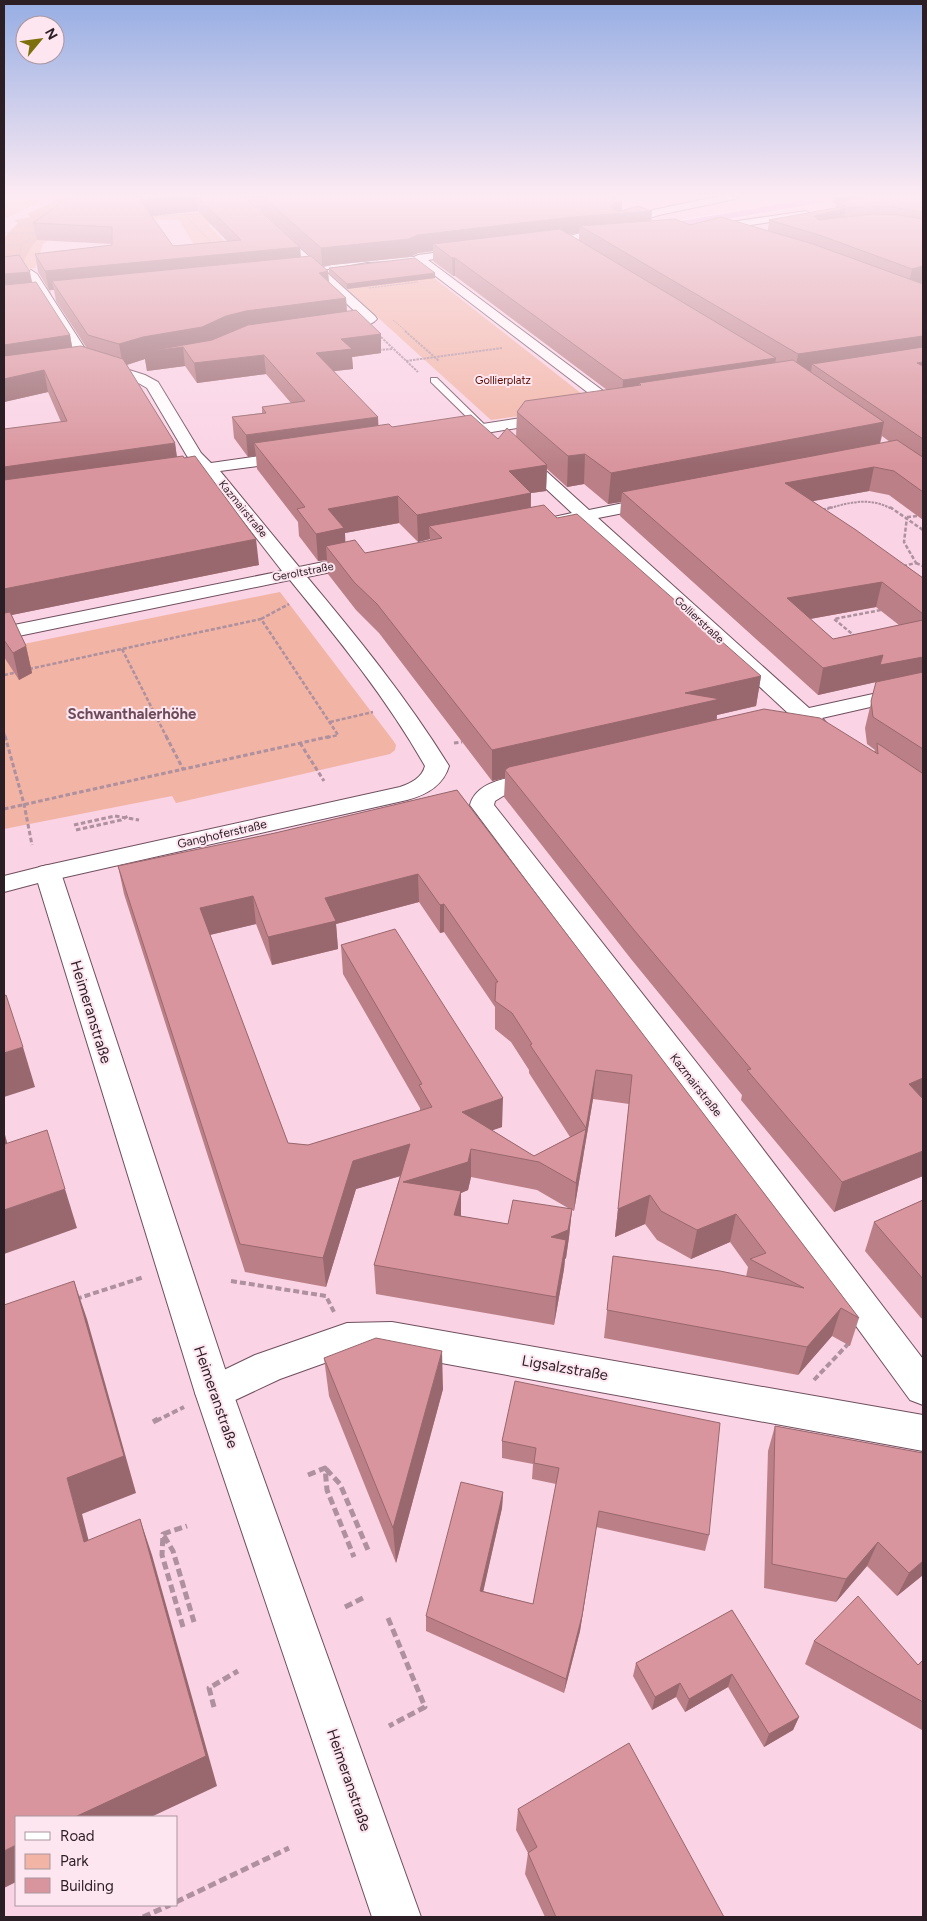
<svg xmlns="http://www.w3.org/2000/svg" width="927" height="1921" font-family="Figtree,sans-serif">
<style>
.green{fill:#f1b4a5}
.forest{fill:#de9c8c}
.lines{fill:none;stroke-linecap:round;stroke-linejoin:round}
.trunk-tunnel{stroke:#d1afbf;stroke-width:12;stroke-dasharray:12 5.5;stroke-linecap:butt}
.service-casing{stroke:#6f4f5e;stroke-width:2}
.minor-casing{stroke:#6f4f5e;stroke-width:2}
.tertiary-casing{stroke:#6f4f5e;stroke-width:2}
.trunk-casing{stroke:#fff;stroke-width:2}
.path-far5{stroke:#ae909e;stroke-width:1;stroke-dasharray:2 1;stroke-linecap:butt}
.path-far4{stroke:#ae909e;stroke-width:2;stroke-dasharray:2.5 1;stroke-linecap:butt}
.path-far3{stroke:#ae909e;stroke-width:2.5;stroke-dasharray:4 2;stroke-linecap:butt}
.path-far2{stroke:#ae909e;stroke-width:3;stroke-dasharray:4.5 2.5;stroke-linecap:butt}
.path-far1{stroke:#ae909e;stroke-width:4;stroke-dasharray:6 3;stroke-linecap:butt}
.path{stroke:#ae909e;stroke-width:5;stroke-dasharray:8 4;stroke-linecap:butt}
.service{fill:#fff;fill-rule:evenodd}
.minor{fill:#fff;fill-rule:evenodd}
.tertiary{fill:#fff;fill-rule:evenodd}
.trunk{fill:#ec9eec;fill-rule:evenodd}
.wall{fill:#bb8087;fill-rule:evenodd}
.shaded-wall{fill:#98686e}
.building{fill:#d9959d;stroke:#98686e}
.labels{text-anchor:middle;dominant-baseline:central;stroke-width:4;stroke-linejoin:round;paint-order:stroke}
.far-park-label{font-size:11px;fill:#5b0c00;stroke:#fee6f0}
.far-street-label{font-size:11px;fill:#2c1e25;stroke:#fee6f0}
.street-label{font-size:12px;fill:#2c1e25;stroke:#fee6f0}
.far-district-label{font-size:15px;font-weight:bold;fill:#6c4c5b;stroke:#fee6f0}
.near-street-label{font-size:15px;fill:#2c1e25;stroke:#fee6f0}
</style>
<rect width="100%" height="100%" fill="#fad3e5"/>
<g class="green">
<path d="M4,196H91L74,211L173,214L230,209L226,223L208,225L235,251L200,254L179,220L74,218L43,244L35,268L4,272L62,201L45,200L4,219Z"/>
<path d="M420,267L596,405L491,420L333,277Z"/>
<path d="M280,592L392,739L396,745L395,750L390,754L176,803L172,796L4,829V648Z"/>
</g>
<path class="forest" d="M55,196H77L32,246L17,272L4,274V238L18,223L14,220L31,217L27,214L53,202L51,198Z"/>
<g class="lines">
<path class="trunk-tunnel" d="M4,297L92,289"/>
<g class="service-casing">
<g id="service">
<path d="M406,256L421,258L418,260L367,262L317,271L314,269L354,260Z"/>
<path d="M431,378H437L486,426V430H480L431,382Z"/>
</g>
</g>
<g class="minor-casing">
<g id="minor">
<path d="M231,196H242L375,316L377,319C367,330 345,329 331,331L326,330L324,327L326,324L362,318Z"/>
<path d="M720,196H740L735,199L659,215L571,242L565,239L567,237L653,210Z"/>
<path d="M806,211L811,214L810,216L710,231L705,228L710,225Z"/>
<path d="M471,248L477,251L475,253L428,260L622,405L625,408L622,411H612L412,258L418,255Z"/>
<path d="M31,270L37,274L91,358L145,375L158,382L201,453L211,463L294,451L300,453L302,456L300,459L294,461L220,471L299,567L363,554L370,556L372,560L370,564L307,577C358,638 407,698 449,766C443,786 426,795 407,800L48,881L39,879L35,873L39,867L48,865L400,787C411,783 422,778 425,766C387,699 339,640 290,580L4,639V627L282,571L216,486L204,474L189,473L187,470L189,467L195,465L187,456L147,388L135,381L81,364L25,274Z"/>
<path d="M554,413L559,415L562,418L559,421L450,439L444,437L442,434L444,431L450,429Z"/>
<path d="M519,450L525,452L589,510L658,496L664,497L667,501L664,505L598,518L809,708L923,683V695L822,718L828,725L825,730C815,732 810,730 802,724L772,733L764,731L761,726L764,721L789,714L582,522L546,529L540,528L537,524L540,520L572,513L513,458L511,455L513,452Z"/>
<path d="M540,772L548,774L552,779L548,784L508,793L495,801L494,805L711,1081L923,1359V1405L910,1400L689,1097L470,805C477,778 517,777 540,772Z"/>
<path d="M392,1322L923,1415V1451L392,1354L347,1355L280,1379L214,1410L201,1405L195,1393L201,1381L255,1355L347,1323Z"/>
</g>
</g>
<g class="tertiary-casing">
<path id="tertiary" d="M48,865L57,867L61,873L233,1393L421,1917H372L195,1393L38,883L4,892V876Z"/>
</g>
<g class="trunk-casing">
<path id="trunk" d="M826,196H849L844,199L663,230L658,227L663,224Z"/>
</g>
<g class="path-far5">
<path d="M151,216L205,214"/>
<path d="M186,216L213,244"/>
<path d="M4,233H36"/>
<path d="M4,245H22"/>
<path d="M18,259L22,245L37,233"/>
<path d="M369,288L418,282"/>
<path d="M393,320L407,332"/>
</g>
<g class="path-far4">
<path d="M405,331L439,361"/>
<path d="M381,337L418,372"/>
<path d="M379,350L392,349"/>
<path d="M406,361L502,348"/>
<path d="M827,509C850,502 870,497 892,509"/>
</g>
<g class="path-far3">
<path d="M890,507L923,530"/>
<path d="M822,510L832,507"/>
<path d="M907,517L918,516"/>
<path d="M916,563L923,566"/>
<path d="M903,566L916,563L904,542L907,517"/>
<path d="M261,619L289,604"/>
<path d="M856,637L834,619L881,610"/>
<path d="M122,649L167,738"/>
<path d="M29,669L261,619L338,735L326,738"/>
<path d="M4,675L18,672"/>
<path d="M330,722L373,712"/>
<path d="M4,733L5,738"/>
</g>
<g class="path-far2">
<path d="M5,736L24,804L32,845"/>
<path d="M166,736L183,769"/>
<path d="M300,743L324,781"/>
<path d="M454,743L462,742"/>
<path d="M4,809L332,736"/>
<path d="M74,825L115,816L139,820"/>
<path d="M76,830L121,820L128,816"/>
</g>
<g class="path-far1">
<path d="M231,1281L326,1296L334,1312"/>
<path d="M76,1299L144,1277"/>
<path d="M814,1380L849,1343"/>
<path d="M156,1421L184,1407"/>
</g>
<g class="path">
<path d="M153,1422L158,1419"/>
<path d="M326,1469L340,1484L368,1550"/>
<path d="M308,1475L325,1468L327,1490L354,1557"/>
<path d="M164,1536L173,1551L194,1622"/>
<path d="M345,1607L363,1598"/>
<path d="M388,1618L425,1707L389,1726"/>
<path d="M183,1627L162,1555L163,1534L187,1526"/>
<path d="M214,1707L209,1688L238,1671"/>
<path d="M176,1902L289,1848"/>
<path d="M143,1917L170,1905"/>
</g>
<use href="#service" class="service"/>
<use href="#minor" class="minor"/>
<use href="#tertiary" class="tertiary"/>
<use href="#trunk" class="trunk"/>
</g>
<g class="wall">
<path d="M70,196H244L301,257L310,256L245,196H609L622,201V210L651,221L768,230L769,220L835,208L836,203H831L833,196H923V520L889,495L869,491L812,501L923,578V1176L834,1212L741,1100L742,1095L631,959L504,797L505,778L492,781L379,633L356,610L328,574L327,560L318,561L299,536L298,522L257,469L256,456L248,457L234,438L232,417L262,413V407L291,403L266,374L197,383L185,366L147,371L145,359L127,365L175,443L177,457L259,565L11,615L26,646L32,673L19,680L4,657V429L61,422L48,392L4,402V257L32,283L70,335L72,347H86L56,301L54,290H49L38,272L35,254L112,245V244L37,240L33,223ZM198,211L227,241L173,246L152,216ZM579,233V240L569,234H571ZM433,251V261L453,276H455L607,390L517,412L516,437L498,439L378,426L334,371L353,369L352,357L381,353V334L347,311L346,298L329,282L323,266L410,257L418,253ZM882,436L890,442L880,444ZM547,469L567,487L584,484L608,504L621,502L620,516L818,695L876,682L865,728L867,744L875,750L874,752L717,720V715L756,706L761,676L557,518L531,507V493L546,491ZM399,523L418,542L430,539V541L365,553L345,542V533ZM876,607L899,625L833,639L810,619Z"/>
<path d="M329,268L435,278L347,289L329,273Z"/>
<path d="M457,790L859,1318L850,1346L832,1336L798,1375L604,1338L613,1256L746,1277L748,1267L730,1242L691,1259L657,1240L645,1224L615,1237L629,1104L593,1099L574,1211L572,1210L569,1237L566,1258L565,1259L564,1269L554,1325L376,1294L374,1265L400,1176L356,1189L326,1287L245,1272L124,894L118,866L275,833ZM419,902L440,933L444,932L495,1007V1029L511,1042L529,1070V1073L570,1137L534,1156L492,1130L502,1127L341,945L343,974L420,1108V1111L308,1145L288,1143L210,935L256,924L272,965L338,949L336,924ZM471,1177L537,1190L568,1208L508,1224L461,1216V1193L468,1190Z"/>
<path d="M923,1200V1319L921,1318L865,1251L874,1222Z"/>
<path d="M324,1358L443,1389L396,1563L329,1396Z"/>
<path d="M515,1381L709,1535L705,1551L596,1527L580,1631L564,1693L426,1631V1616L503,1492L502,1508L483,1591L533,1604L556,1484L532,1479L533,1464L502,1458V1441Z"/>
<path d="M775,1426L923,1453V1575L897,1596L867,1566L836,1602L764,1588L768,1451Z"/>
<path d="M732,1610L799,1717L793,1730L764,1747L728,1687L685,1712L676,1697L652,1710L633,1676L636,1663Z"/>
<path d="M814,1641L918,1665L923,1660V1729L922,1730L805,1664Z"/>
<path d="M518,1809L724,1917H545L525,1874L528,1853L516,1830Z"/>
</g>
<g class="shaded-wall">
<path d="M181,196H196L198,211L142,217L140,200Z"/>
<path d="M835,196H855L854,200L836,203L834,204Z"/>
<path d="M622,201V213L652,211L651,228L580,226L579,233L441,250L433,244V251L418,253L410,257L322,266L321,248L417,235L611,206L614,203Z"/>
<path d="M846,208L843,225L811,233L814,216Z"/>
<path d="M300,247L302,266L52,281L54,290H49L45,271Z"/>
<path d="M452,258H455V276H453Z"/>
<path d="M923,266V274L921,284L908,287L912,269Z"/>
<path d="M328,271L330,291L319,273Z"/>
<path d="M30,272L34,291L4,294V274Z"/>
<path d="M435,273V278L347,289V284Z"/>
<path d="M346,298L347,318L183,347L185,366L147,371L145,359L123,366L119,344L143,337L246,311Z"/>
<path d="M381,334V353L352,357L353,369L318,373L316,353L341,339Z"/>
<path d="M70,335L74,357L4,367V345Z"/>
<path d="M923,336V356L812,364L811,373L794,375L798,354Z"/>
<path d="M264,355L266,374L197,383L194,363Z"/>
<path d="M776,358L773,378L641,385L639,383L637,398L622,401L623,380Z"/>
<path d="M923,362V382L917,363Z"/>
<path d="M44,370L48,392L4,402V379Z"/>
<path d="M378,417L379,437L254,443L256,456L248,457L246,435Z"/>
<path d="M884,422L878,452L622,492L621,502L608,504L611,473Z"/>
<path d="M175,443L178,467L4,492V467Z"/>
<path d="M585,454L584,484L567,487L568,456Z"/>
<path d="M547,465L546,491L531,493L530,519L429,526L430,539L418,542L417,515L509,471Z"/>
<path d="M874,467L869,491L781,507L785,483Z"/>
<path d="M398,496L399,523L345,533L346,556L326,546L327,560L318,561L316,534L328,509Z"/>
<path d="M256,539L259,565L7,616L4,625V589Z"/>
<path d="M882,582L876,607L782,624L787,598Z"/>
<path d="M26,646L32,673L19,680L13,653Z"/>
<path d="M883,655L923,657V682L874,692L876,682L818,695L823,668Z"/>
<path d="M761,676L756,706L717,715L715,729L505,770V778L492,781V750L685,693Z"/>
<path d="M418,874L419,902L336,924L338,949L272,965L268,937L325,898Z"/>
<path d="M253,896L256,924L205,936L200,908Z"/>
<path d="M444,904V932L440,933V905Z"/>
<path d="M23,1047L35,1087L4,1097V1053Z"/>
<path d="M596,1070L593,1099L583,1157L586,1128Z"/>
<path d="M923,1078V1103L909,1084Z"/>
<path d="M503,1098L502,1127L462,1141V1112Z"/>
<path d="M586,1129L583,1158L574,1211L576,1183Z"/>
<path d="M4,1131L18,1183L4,1140Z"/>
<path d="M410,1144L411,1173L356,1189L326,1287L323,1258L353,1161Z"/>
<path d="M471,1149V1177L468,1190L461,1193V1219L403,1182Z"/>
<path d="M923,1151V1176L834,1212L842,1182Z"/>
<path d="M65,1189L77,1228L4,1254V1210Z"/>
<path d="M650,1195L645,1224L615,1237L618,1209Z"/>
<path d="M572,1209L569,1237L566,1258L565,1259L564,1269L554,1325L556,1297L551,1237Z"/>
<path d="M736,1214L730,1242L691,1259L697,1230Z"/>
<path d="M74,1281L87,1319L136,1493L82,1514L98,1578L84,1542L67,1478Z"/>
<path d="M841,1308L832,1336L798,1375L807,1347Z"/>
<path d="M442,1351L443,1389L396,1563L393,1528Z"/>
<path d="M503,1492L502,1508L480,1606V1591Z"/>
<path d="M599,1511L580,1631L564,1693L566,1679Z"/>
<path d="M140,1519L152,1555L217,1786L151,1817H75Z"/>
<path d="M878,1542L867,1566L836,1602L846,1579Z"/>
<path d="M923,1561V1575L897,1596L909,1573Z"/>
<path d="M732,1674L728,1687L685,1712L689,1699Z"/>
<path d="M680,1683L676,1697L652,1710L655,1697Z"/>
<path d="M799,1717L793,1730L764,1747L769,1734Z"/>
<path d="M16,1845V1882L4,1888V1851Z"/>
</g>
<g class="building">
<path d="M70,196H181L140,200L173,246L241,240L197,196H244L300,247L45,271L35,254L112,245V227L33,223Z"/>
<path d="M262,196H609L622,201L614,203L611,206L617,212L638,206L652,211L572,217L417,235L409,239L321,248Z"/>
<path d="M866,196H923V212L885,206L846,208L814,216L819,220L873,214L899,215L923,219V266L912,269L822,236L769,220L846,206L836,203L867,196Z"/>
<path d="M721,217L813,244L923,284V336L798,354L580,226L675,219L690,225Z"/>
<path d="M560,229L776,358L623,380L455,258H452L433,244Z"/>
<path d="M19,255L30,272L4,274V257Z"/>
<path d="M311,256L328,271L319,273L346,298L246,311L226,316L202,327L143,337L119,344L88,335L52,281Z"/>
<path d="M415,258L435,273L347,284L329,268Z"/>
<path d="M36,282L70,335L4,345V285Z"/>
<path d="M356,310L381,334L341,339L352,349L316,353L378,417L246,435L232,417L266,413L262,407L305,401L264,355L194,363L183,347L144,352L212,340L248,325Z"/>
<path d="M81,346L123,359L175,443L4,467V429L67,421L44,370L4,379V356Z"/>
<path d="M923,347V362L917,363L923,366V439L812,364Z"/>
<path d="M793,360L884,422L611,473L585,454L568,456L517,412L525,401L641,385L639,383Z"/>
<path d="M471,415L498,439L507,428L547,465L509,471L531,493L417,515L398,496L328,509L344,528L316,534L297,509L305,507L254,443L389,424L392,427Z"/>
<path d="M897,440L921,456L923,457V492L894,471L874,467L785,483L856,530L923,578V614L882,582L787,598L833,639L923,620V657L880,665L883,655L823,668L622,492Z"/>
<path d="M183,456L184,458L195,456L256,539L4,589V480Z"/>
<path d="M544,505L557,518L577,514L761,676L685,693L720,699L492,750L377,604L354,582L326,546L355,540L365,553L442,538L429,526Z"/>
<path d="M10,612L26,646L13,653L4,640V613Z"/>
<path d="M923,672V749L873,717L871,701L876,682Z"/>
<path d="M764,709L820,718L878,754L877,743L922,773H923V1078L909,1084L923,1099V1151L842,1182L747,1070L751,1069L634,930L505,770L509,767Z"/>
<path d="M457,790L859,1318L841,1308L807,1347L607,1310L613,1256L720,1271L804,1288L750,1259L766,1253L736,1214L697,1230L661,1211L650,1195L618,1209L632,1075L596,1070L586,1128L530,1045L532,1044L512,1013L495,1001L496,982H498L444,904L440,905L418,874L325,898L336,921L268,937L253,896L200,908L288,1143L308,1145L432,1107L419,1085L422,1084L341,945L395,929L503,1098L462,1112L534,1156L586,1129L576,1183L539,1162L471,1149L468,1162L403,1182L461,1191L454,1215L508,1224L513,1200L572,1209L568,1230L551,1237L566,1240L556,1297L374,1265L410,1144L353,1161L323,1258L240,1244L118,866L275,833Z"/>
<path d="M6,995L23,1047L4,1053V996Z"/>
<path d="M47,1130L65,1189L4,1210V1140L5,1144Z"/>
<path d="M923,1200V1279L874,1222Z"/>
<path d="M74,1281L124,1456L67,1478L84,1542L140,1519L206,1756L75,1817H16V1845L4,1851V1305Z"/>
<path d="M376,1338L442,1351L393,1528L324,1358Z"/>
<path d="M515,1381L720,1423L709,1535L599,1511L582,1616L566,1679L426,1616L461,1482L503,1492L480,1591L533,1604L559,1468L534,1463L536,1448L502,1441Z"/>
<path d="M775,1426L923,1453V1561L909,1573L878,1542L846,1579L772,1564Z"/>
<path d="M858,1596L918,1665L923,1660V1702L814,1641Z"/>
<path d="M732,1610L799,1717L769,1734L732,1674L689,1699L680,1683L655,1697L636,1663Z"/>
<path d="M629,1743L724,1917H556L528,1853L537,1847L518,1809Z"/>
</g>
<linearGradient id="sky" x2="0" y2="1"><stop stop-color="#96ade3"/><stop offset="0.42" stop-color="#fdebf3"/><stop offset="1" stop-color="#fdebf3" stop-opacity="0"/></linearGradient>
<rect width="927" height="465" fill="url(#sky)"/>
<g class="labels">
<g class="far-park-label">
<text x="503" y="380">Gollierplatz</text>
</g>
<g class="far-street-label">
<text transform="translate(243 509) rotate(51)">Kazmairstraße</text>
<text transform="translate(303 572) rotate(-11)">Geroltstraße</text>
<text transform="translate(699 620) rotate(43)">Gollierstraße</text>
</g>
<g class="street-label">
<text transform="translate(222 834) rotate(-13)">Ganghoferstraße</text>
<text transform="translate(696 1085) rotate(52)">Kazmairstraße</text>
</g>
<g class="far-district-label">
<text x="132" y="714">Schwanthalerhöhe</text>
</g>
<g class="near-street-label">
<text transform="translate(91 1012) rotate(73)">Heimeranstraße</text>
<text transform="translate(565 1368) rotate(10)">Ligsalzstraße</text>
<text transform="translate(216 1397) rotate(71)">Heimeranstraße</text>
<text transform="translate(349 1780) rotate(71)">Heimeranstraße</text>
</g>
</g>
<rect width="927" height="1921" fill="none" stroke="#2c1e25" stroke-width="10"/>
<rect x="15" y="1816" width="162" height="90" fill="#fee6f0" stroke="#aa969f"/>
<rect x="25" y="1832" width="25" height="8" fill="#ffffff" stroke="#aa969f"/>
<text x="60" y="1841" font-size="15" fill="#2c1e25">Road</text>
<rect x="25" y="1854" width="25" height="15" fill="#f1b4a5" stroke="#aa969f"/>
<text x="60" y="1866" font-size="15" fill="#2c1e25">Park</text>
<rect x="25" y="1878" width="25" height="15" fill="#d9959d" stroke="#aa969f"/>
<text x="60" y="1891" font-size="15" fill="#2c1e25">Building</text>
<g transform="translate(40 40) rotate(61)"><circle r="24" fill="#fee6f0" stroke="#aa969f"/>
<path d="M0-4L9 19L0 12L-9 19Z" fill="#7c6f0c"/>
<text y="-8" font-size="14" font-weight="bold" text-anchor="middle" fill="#2c1e25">N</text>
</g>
</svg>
